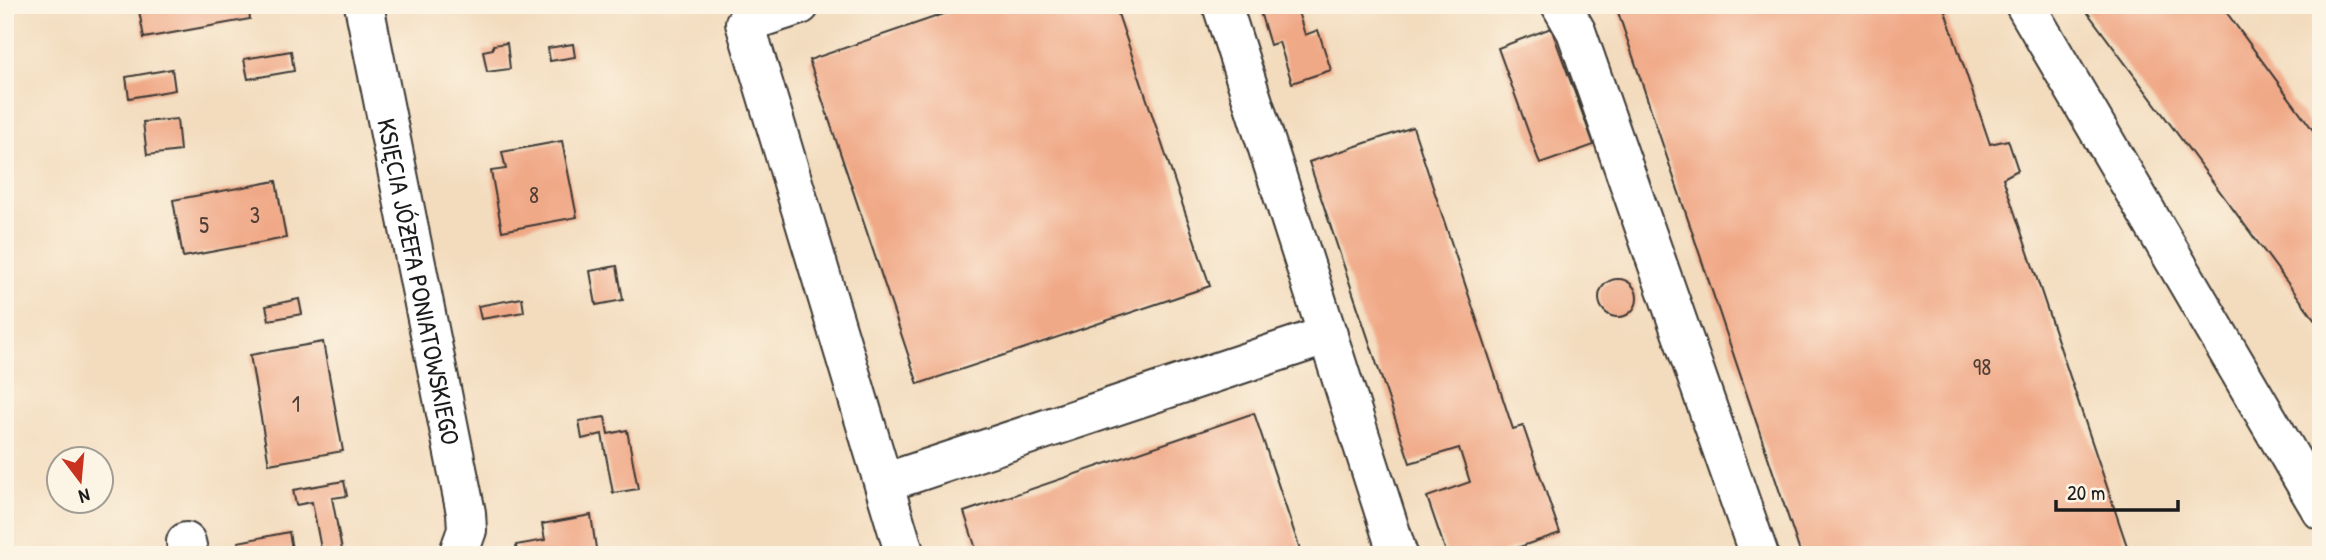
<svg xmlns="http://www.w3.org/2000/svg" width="2326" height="560" font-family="'Patrick Hand',sans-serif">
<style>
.building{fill:#f0a987}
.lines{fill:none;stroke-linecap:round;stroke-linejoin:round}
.minor-casing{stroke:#3c3934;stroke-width:42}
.minor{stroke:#fff;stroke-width:38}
.labels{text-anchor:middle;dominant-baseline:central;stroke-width:5;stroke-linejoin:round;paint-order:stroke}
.number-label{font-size:23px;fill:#513f37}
.street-label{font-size:26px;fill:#1c1c1c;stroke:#fcf5e5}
</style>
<rect width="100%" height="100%" fill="#fcf5e5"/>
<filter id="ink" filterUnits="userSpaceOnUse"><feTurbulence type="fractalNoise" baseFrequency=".0143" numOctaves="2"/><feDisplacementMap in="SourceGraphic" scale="14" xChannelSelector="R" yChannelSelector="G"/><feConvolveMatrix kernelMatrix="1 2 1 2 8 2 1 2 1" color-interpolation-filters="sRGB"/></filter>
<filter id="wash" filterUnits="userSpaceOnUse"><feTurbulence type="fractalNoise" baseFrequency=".00686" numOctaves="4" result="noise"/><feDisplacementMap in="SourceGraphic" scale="28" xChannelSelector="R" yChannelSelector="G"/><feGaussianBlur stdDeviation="1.57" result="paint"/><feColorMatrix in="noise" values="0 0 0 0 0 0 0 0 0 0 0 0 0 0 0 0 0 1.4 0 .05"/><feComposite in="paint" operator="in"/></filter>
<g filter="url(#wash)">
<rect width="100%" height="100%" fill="#f3dcbe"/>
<g id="blocks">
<g class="building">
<path d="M138,5H248L250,19L144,38Z"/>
<path d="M970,5H1115L1210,286L918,384L809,60Z"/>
<path d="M1258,5H1296L1305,35L1318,30L1331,70L1292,83L1279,42L1270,45Z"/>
<path d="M1628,5H1943L1990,144L2008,140L2018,170L2003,178L2130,555H1801L1617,9Z"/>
<path d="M2082,5H2221L2321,141V328Z"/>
<path d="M1551,28L1594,145L1540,164L1498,48Z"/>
<path d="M507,43L510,69L487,72L483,51L493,49V45Z"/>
<path d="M573,44L575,57L550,61L548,48Z"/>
<path d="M291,51L294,71L248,79L244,59Z"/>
<path d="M172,69L175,90L129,98L126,77Z"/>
<path d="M177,119L180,151L147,155L143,122Z"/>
<path d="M1413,127L1513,429L1523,426L1560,533L1496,555H1447L1427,497L1470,482L1459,448L1410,463L1309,162Z"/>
<path d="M562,141L577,217L502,231L491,171L506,169L502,152Z"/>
<path d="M276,181L286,238L183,257L173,200Z"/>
<path d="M617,266L623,300L596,305L590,271Z"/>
<circle cx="1618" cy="298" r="19"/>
<path d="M522,298L524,312L481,319L478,306Z"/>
<path d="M299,299L302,314L269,320L266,306Z"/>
<path d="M323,342L343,451L269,464L250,355Z"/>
<path d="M1254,413L1302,555H978L964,512Z"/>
<path d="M605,417L608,434L627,430L638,489L613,493L602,434L582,439L579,421Z"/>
<path d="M344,481L347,496L332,498L342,550L322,554L312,502L296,505L293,490Z"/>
<path d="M591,515L597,555H517L516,545L545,540L542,524Z"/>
<path d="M289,532L293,555H240L238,542Z"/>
</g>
</g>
</g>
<g filter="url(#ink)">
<use href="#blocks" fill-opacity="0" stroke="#3c3934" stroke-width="2"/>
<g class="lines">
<g class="minor-casing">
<g id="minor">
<path id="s1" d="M364,5L466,513L467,530L458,555"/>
<path d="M800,5L745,23L905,555"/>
<path d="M1222,5L1398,555"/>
<path d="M1561,5L1576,31L1759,555"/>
<path d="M2025,5L2321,510"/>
<path d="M884,483L1328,335"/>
<path d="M186,542L189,555"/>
</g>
</g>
<use href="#minor" class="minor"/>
</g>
</g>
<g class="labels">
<g class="number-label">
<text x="534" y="194">8</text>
<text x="255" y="214">3</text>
<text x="204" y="224">5</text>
<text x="1982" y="366">98</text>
<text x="296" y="403">1</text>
</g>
<g class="street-label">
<text stroke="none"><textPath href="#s1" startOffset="282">KSIĘCIA JÓZEFA PONIATOWSKIEGO</textPath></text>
</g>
</g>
<rect width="2326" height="560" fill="none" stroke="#fcf5e5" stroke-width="28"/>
<g transform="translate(80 480) rotate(164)"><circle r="33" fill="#fcf5e5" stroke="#a29e95" stroke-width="2"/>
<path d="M0-5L12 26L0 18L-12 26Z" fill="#c8321e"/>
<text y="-10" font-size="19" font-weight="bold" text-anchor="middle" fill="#1c1c1c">N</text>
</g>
<path d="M2056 500v10h122v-10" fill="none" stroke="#1c1c1c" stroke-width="3.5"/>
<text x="2067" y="500" font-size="21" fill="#1c1c1c" stroke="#fcf5e5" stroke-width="5" paint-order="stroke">20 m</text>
</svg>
